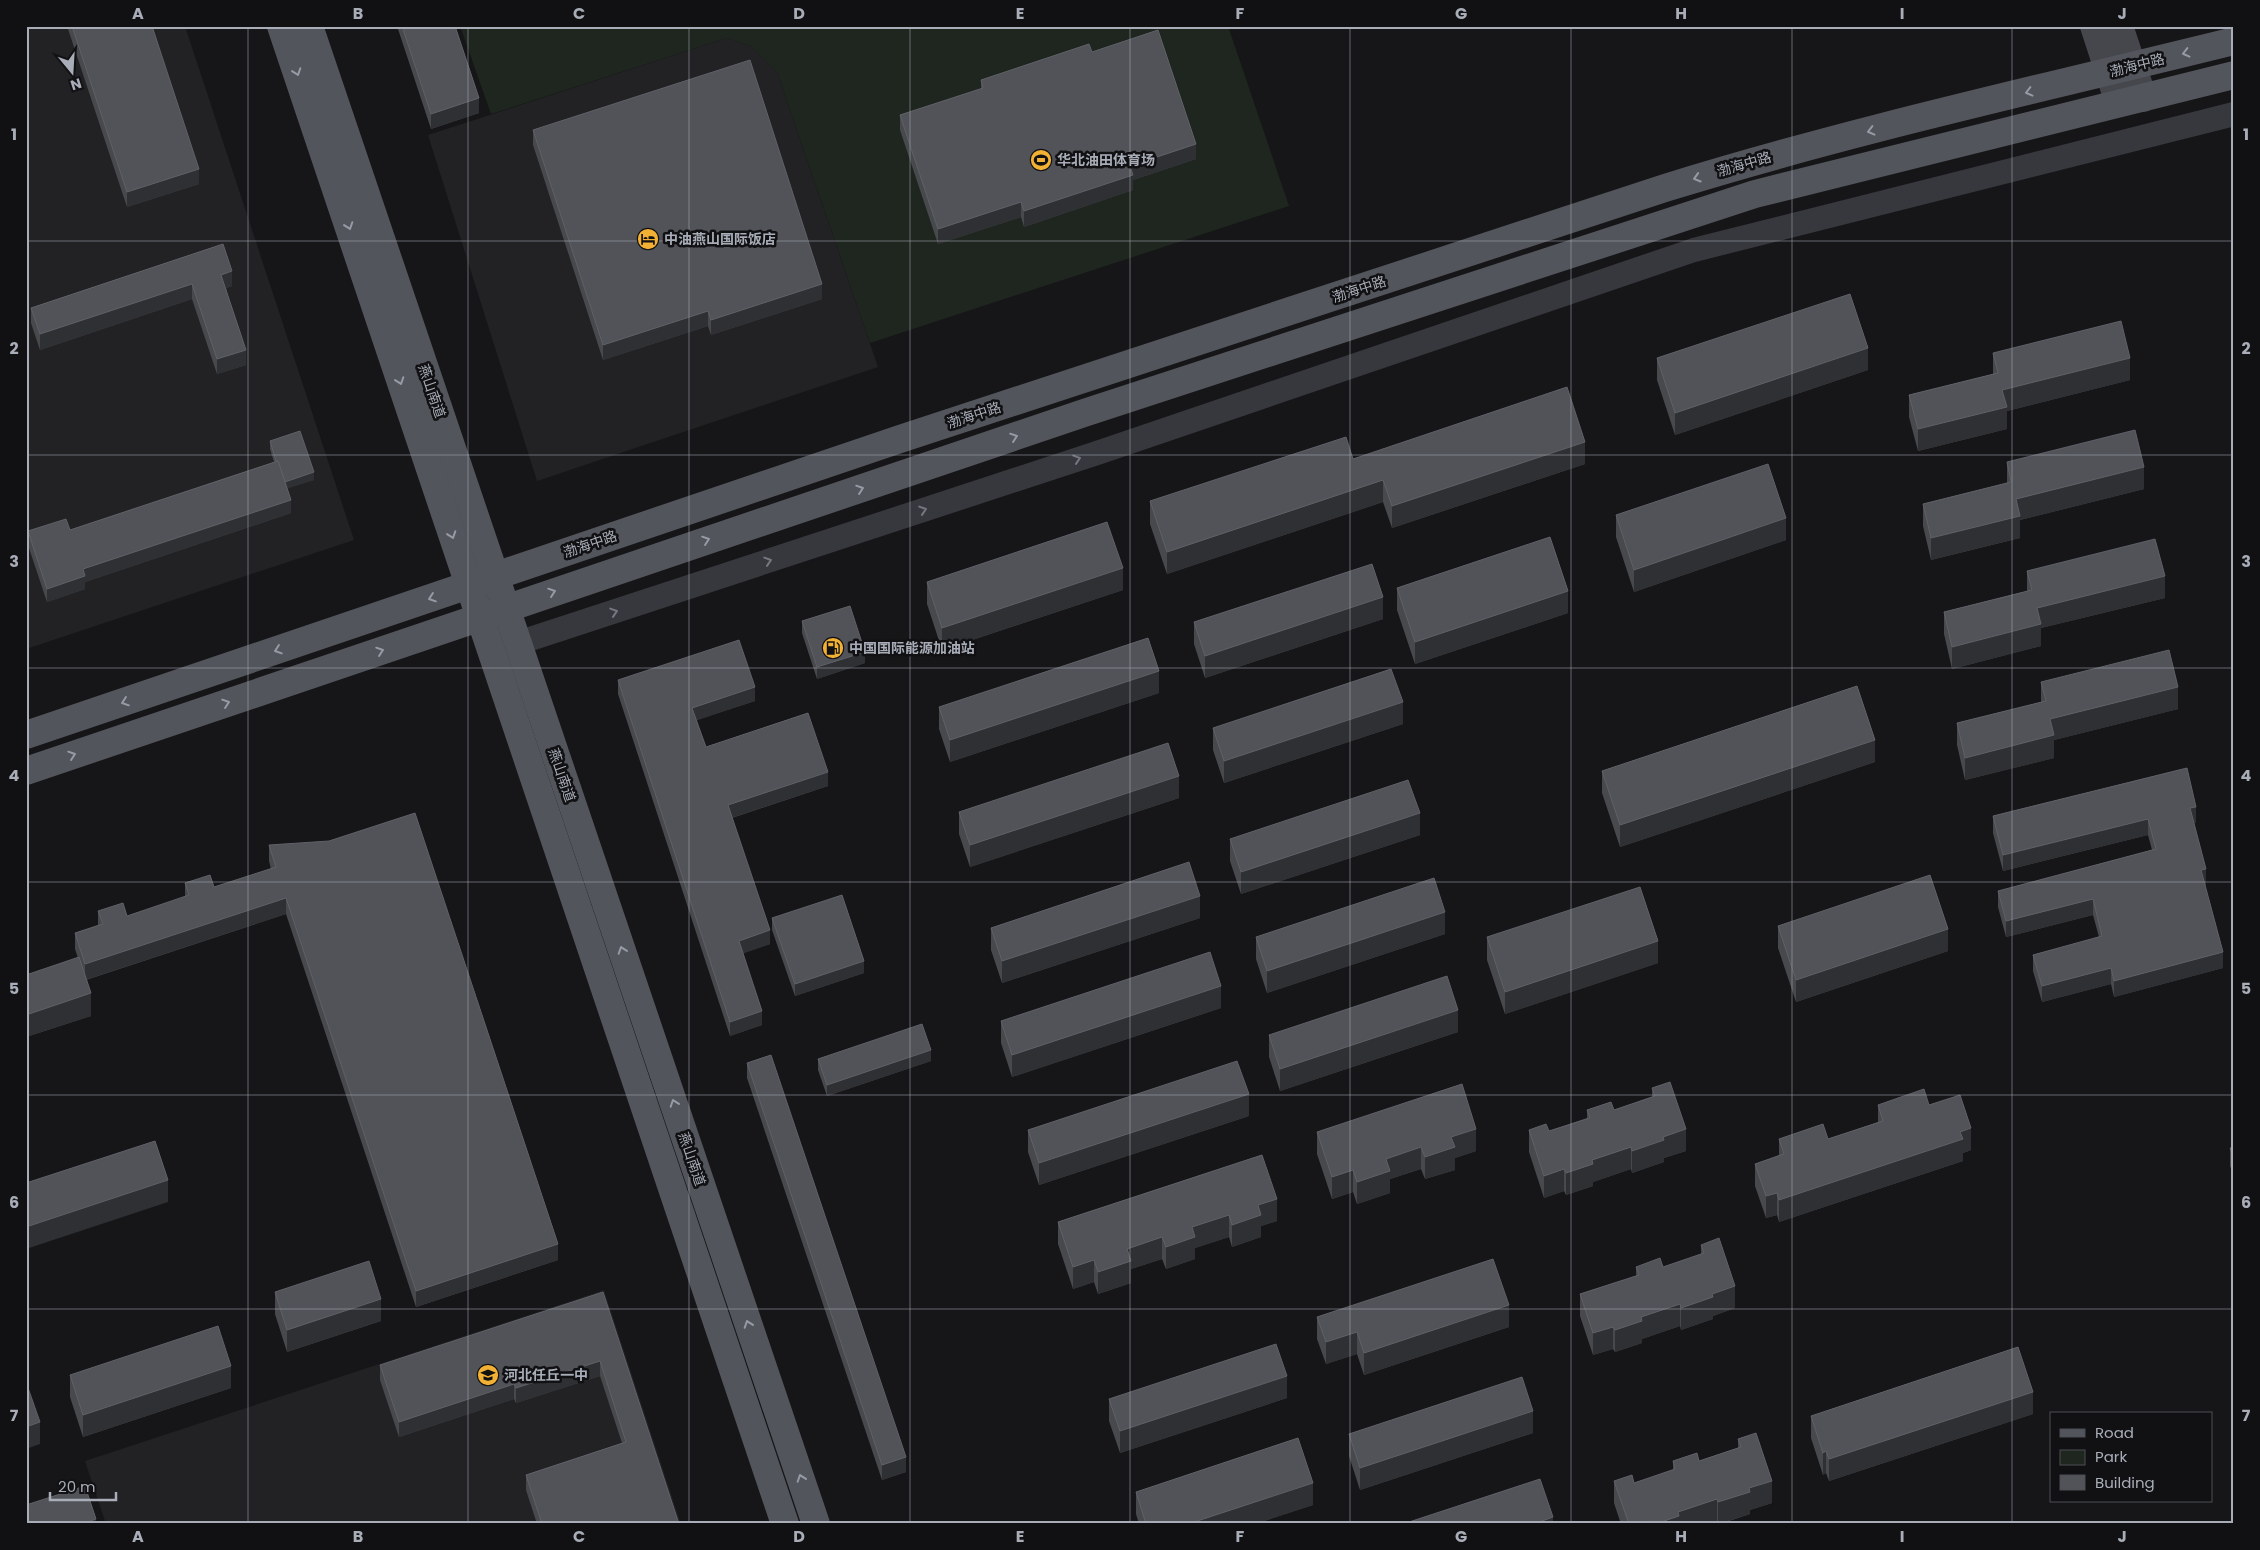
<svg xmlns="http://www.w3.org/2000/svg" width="2260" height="1550" font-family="Poppins,'Noto Sans SC',sans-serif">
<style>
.built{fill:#222225}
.green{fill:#1e261f}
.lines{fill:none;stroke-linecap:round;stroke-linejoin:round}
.minor{stroke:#37383d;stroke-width:24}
.secondary{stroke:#45474d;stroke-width:28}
.primary{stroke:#53555c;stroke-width:28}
.wall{fill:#47494d}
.shaded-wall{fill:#2f3033}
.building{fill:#525359;stroke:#5f6168}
.oneway{stroke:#979ba6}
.oneway2{stroke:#757881}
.grid{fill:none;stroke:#a8adb8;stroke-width:1;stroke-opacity:0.55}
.labels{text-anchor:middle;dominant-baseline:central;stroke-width:5;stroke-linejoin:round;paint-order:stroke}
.street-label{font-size:14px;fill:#a8adb8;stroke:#111113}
.poi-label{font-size:14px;font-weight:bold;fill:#a8adb8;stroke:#111113;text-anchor:start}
.neatline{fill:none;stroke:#a8adb8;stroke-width:2}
.grid-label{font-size:16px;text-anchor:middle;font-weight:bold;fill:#a8adb8}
</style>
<rect width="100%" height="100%" fill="#161618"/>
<g class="built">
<path d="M26,26H185L354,540L26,649Z"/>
<path d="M727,38L751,46L777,72L878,367L537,481L428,135Z"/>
<path d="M604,1290L681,1524H106L85,1461Z"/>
</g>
<path class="green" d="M460,26H1228L1289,206L870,343L777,72L751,46L727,38L491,114Z"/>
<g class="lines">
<path class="minor" d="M518,643L1100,452L1694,250L2234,114"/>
<g class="secondary">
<path d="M2094,26L2119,103"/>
<path d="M2119,26L2143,98"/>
</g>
<g class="primary">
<path d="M281,26L785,1524"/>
<path d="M309,26L816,1524"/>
<path d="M26,735L900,439L1665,188C1852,130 2044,88 2234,41"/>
<path d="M26,771L1087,412L1755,194L2234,75"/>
</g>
</g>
<g class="wall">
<path d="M67,26H152L199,184L127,207Z"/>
<path d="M397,26H455L479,113L431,129Z"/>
<path d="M1092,52L1196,159L1133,180V190L1024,227L1021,217L938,244L900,130V115L981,89V80Z"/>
<path d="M533,130L822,299L711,335L708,326L603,360L533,145Z"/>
<path d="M223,244L232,286L226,288L246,365L217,374L192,299L40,350L31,323V308Z"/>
<path d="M1993,353L2130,380L2007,411V429L1918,451L1909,417V395L1993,374Z"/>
<path d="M1657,358L1868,370L1675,435L1657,380Z"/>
<path d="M270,441L314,480L287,488L291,513L85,582V589L47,602L28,545V531L70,530L274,462L270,449Z"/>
<path d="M1353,459L1585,464L1392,528L1383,502L1167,574L1150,524V501Z"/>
<path d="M2007,462L2144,489L2020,520V538L1931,560L1923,526V504L2007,483Z"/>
<path d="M2233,498H2234V522L2233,520Z"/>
<path d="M1616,515L1786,540L1634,592L1616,537Z"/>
<path d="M2027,571L2165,598L2041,628V646L1952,669L1944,634V612L2027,591Z"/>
<path d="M927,582L1123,590L942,650L927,604Z"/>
<path d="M1397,588L1568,613L1415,664L1397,610Z"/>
<path d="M1383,619L1205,678L1194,644V622Z"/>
<path d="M802,621L865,663L817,679L802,633Z"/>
<path d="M618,680L755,701L696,720L706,747L828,786L732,818L770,944L743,953L762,1025L730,1036L618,694Z"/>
<path d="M2041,682L2178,709L2054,740V758L1965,780L1957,745V723L2041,702Z"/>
<path d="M1159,693L950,762L939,729V707Z"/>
<path d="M1403,724L1224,783L1213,750V728Z"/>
<path d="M1875,762L1620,847L1602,793V771Z"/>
<path d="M2187,768L2196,823H2194L2206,885H2205L2223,968L2114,997L2111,984L2042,1002L2033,971V955L2099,937L2093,915L2006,937L1998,907V891L2152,850L2148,835L2003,871L1993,833V816Z"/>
<path d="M1179,798L970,867L959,834V812Z"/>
<path d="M1420,835L1241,894L1230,861V839Z"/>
<path d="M269,845L558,1260L416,1307L286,914L86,980L91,1016L26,1037V975L78,958L75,949V933L98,925V911L127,916L185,897V883L214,887L271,869L269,861Z"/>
<path d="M772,918L864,973L795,996L772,930Z"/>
<path d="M1200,918L1002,983L991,950V928Z"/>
<path d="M1778,926L1948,951L1796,1002L1778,948Z"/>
<path d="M1445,934L1267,993L1256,959V937Z"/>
<path d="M1487,937L1658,963L1505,1014L1487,960Z"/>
<path d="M1221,1008L1012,1077L1001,1043V1021Z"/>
<path d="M1458,1032L1280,1091L1269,1057V1035Z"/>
<path d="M818,1059L931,1061L827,1096L818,1070Z"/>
<path d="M747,1063L906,1472L882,1480L747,1078Z"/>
<path d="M1652,1088L1686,1151L1664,1158V1162L1632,1173L1631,1169L1593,1182V1186L1566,1195L1564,1191L1544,1198L1529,1152V1130L1549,1131L1587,1118V1110H1614L1652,1097Z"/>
<path d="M1878,1105H1929L1971,1150L1963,1153V1161L1779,1222L1777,1215L1766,1218L1755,1186V1164L1779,1155V1139H1828L1878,1122Z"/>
<path d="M1249,1116L1039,1185L1028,1152V1130Z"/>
<path d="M1317,1132L1476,1151L1455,1158V1170L1425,1179L1421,1169L1390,1179V1193L1357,1204L1353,1192L1332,1199L1317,1154Z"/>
<path d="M2234,1147V1177L2230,1166V1148Z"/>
<path d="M1262,1155L1277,1221L1261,1226V1237L1232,1247L1229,1237L1195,1248V1259L1166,1269L1162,1259L1131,1269V1283L1098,1294L1094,1282L1073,1289L1058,1244V1222Z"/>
<path d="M1701,1245L1735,1308L1713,1316V1319L1681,1330L1680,1326L1642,1339V1343L1615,1352L1613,1349L1593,1355L1580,1316V1294L1636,1276V1267H1663L1701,1254Z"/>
<path d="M275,1292L381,1321L287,1352L275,1314Z"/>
<path d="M603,1292L679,1524H537L526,1490V1475L622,1443L600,1376L516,1403L514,1399L399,1437L380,1380V1365Z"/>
<path d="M1317,1317L1509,1327L1364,1375L1357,1354L1326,1364L1317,1339Z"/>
<path d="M70,1375L231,1388L83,1437L70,1397Z"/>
<path d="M1287,1398L1120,1453L1109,1421V1399Z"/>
<path d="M2033,1414L1829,1481L1826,1473L1823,1475L1811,1438V1416Z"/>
<path d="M1533,1433L1360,1490L1349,1456V1434Z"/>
<path d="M1738,1439L1772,1503L1750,1510V1514L1720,1524H1718L1717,1521L1708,1524H1621L1614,1503V1481L1634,1483L1673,1470V1461H1699L1738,1448Z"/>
<path d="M1136,1492L1313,1505L1255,1524H1139L1136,1514Z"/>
</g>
<g class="shaded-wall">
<path d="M479,98V113L431,129V114Z"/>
<path d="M1196,144V159L1133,180V190L1024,227V211L1130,166Z"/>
<path d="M199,169V184L127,207V192Z"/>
<path d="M1021,202V217L938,244V229Z"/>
<path d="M232,271V286L221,290V275Z"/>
<path d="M192,284V299L40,350V334Z"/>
<path d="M822,284V299L711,335V320Z"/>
<path d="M708,311V326L603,360V345Z"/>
<path d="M1868,348V370L1675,435V413Z"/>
<path d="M246,350V365L217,374V359Z"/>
<path d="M2130,358V380L2007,411V429L1918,451V429L2002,390Z"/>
<path d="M1585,442V464L1392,528V506Z"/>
<path d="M2144,467V489L2020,520V538L1931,560V538L2016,499Z"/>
<path d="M314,472V480L283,490V482Z"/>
<path d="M1383,480V502L1167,574V552Z"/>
<path d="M291,500V513L85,582V589L47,602V589L83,569Z"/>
<path d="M1786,518V540L1634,592V570Z"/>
<path d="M1123,568V590L942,650V628Z"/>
<path d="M2165,576V598L2041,628V646L1952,669V647L2037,608Z"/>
<path d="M1568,591V613L1415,664V642Z"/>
<path d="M1383,597V619L1205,678V656Z"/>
<path d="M865,652V663L817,679V667Z"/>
<path d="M1159,671V693L950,762V740Z"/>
<path d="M755,687V701L692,722V708Z"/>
<path d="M2178,687V709L2054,740V758L1965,780V758L2050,719Z"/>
<path d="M1403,702V724L1224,783V761Z"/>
<path d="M1875,740V762L1620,847V825Z"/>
<path d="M828,772V786L728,819V805Z"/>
<path d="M1179,776V798L970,867V845Z"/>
<path d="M2196,807V823L2190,824V808Z"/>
<path d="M1420,813V835L1241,894V872Z"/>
<path d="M2148,819V835L2003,871V855Z"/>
<path d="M2206,869V885L2201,886V870Z"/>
<path d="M1200,896V918L1002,983V961Z"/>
<path d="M286,898V914L85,980V964Z"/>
<path d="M2093,899V915L2006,937V921Z"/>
<path d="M1445,912V934L1267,993V971Z"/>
<path d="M1948,929V951L1796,1002V980Z"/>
<path d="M770,930V944L739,955V941Z"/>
<path d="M1658,941V963L1505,1014V992Z"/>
<path d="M2223,952V968L2114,997V981Z"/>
<path d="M864,961V973L795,996V984Z"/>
<path d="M2111,968V984L2042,1002V986Z"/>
<path d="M1221,986V1008L1012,1077V1055Z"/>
<path d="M91,993V1016L26,1037V1015Z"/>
<path d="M1458,1010V1032L1280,1091V1069Z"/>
<path d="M762,1011V1025L730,1036V1022Z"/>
<path d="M931,1050V1061L827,1096V1085Z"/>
<path d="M1249,1094V1116L1039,1185V1163Z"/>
<path d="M1971,1128V1150L1963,1153V1161L1779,1222V1200Z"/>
<path d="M1476,1129V1151L1455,1158V1170L1425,1179V1157L1451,1137Z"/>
<path d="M1686,1129V1151L1664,1158V1162L1632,1173V1151L1663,1137Z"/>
<path d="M1421,1147V1169L1390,1179V1193L1357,1204V1182L1386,1159Z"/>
<path d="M1631,1147V1169L1593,1182V1186L1566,1195V1173L1592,1160Z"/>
<path d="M1564,1169V1191L1544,1198V1176Z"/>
<path d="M1353,1170V1192L1332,1199V1177Z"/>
<path d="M168,1180V1202L26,1249V1227Z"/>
<path d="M1777,1193V1215L1766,1218V1196Z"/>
<path d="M1277,1199V1221L1261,1226V1237L1232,1247V1225L1258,1205Z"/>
<path d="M1229,1215V1237L1195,1248V1259L1166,1269V1247L1192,1227Z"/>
<path d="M1162,1237V1259L1131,1269V1283L1098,1294V1272L1127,1249Z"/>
<path d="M558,1244V1260L416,1307V1291Z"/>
<path d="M1094,1260V1282L1073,1289V1267Z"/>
<path d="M1735,1286V1308L1713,1316V1319L1681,1330V1308L1712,1294Z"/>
<path d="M381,1299V1321L287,1352V1330Z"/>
<path d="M1680,1304V1326L1642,1339V1343L1615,1352V1330L1641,1317Z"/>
<path d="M1509,1305V1327L1364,1375V1353Z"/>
<path d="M1613,1327V1349L1593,1355V1333Z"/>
<path d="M1357,1332V1354L1326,1364V1342Z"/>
<path d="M600,1361V1376L516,1403V1388Z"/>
<path d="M231,1366V1388L83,1437V1415Z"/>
<path d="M1287,1376V1398L1120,1453V1431Z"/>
<path d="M514,1384V1399L399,1437V1422Z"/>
<path d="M2033,1392V1414L1829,1481V1459Z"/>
<path d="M1533,1411V1433L1360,1490V1468Z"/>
<path d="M40,1422V1444L26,1449V1427Z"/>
<path d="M1826,1451V1473L1823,1475V1453Z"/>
<path d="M906,1457V1472L882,1480V1465Z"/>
<path d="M1772,1481V1503L1750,1510V1514L1718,1524V1502L1749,1488Z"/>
<path d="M1313,1483V1505L1255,1524H1188Z"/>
<path d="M1717,1499V1521L1708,1524H1655L1678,1512Z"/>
<path d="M1553,1517V1524H1534Z"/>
<path d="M96,1519V1524H82Z"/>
<path d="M1650,1521V1524H1642Z"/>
</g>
<g class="building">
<path d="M72,26H152L199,169L127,192Z"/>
<path d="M402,26H455L479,98L431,114Z"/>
<path d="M1158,30L1196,144L1130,166L1133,175L1024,211L1021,202L938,229L900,115L983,88L981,80L1089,44L1092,52Z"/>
<path d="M750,60L822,284L711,320L708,311L603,345L533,130Z"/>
<path d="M223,244L232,271L221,275L246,350L217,359L192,284L40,334L31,308Z"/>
<path d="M1850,294L1868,348L1675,413L1657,358Z"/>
<path d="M2121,321L2130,358L2002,390L2007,407L1918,429L1909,395L1998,373L1993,353Z"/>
<path d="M1567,387L1585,442L1392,506L1383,480L1167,552L1150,501L1346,437L1353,459Z"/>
<path d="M2135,430L2144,467L2016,499L2020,516L1931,538L1923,504L2011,482L2007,462Z"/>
<path d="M300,431L314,472L285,482L278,461H276L270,441Z"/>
<path d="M278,461L291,500L83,569L85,576L47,589L28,531L66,519L70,530Z"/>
<path d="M1768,464L1786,518L1634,570L1616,515Z"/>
<path d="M1107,522L1123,568L942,628L927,582Z"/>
<path d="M1550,537L1568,591L1415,642L1397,588Z"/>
<path d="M2155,539L2165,576L2037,608L2041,624L1952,647L1944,612L2032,590L2027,571Z"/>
<path d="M1372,564L1383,597L1205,656L1194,622Z"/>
<path d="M850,606L865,652L817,667L802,621Z"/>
<path d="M1148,638L1159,671L950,740L939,707Z"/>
<path d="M739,640L755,687L692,708L706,747L808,713L828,772L728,805L770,930L739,941L762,1011L730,1022L618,680Z"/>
<path d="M2169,650L2178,687L2050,719L2054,735L1965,758L1957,723L2046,701L2041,682Z"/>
<path d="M1391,669L1403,702L1224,761L1213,728Z"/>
<path d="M1857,686L1875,740L1620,825L1602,771Z"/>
<path d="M1168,743L1179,776L970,845L959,812Z"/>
<path d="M2187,768L2196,807L2190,808L2206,869L2201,870L2223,952L2114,981L2111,968L2042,986L2033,955L2102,936L2093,899L2006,921L1998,891L2156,849L2148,819L2003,855L1993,816Z"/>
<path d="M1408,780L1420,813L1241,872L1230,839Z"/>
<path d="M415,813L558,1244L416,1291L286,898L85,964L75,933L103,924L98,911L123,903L127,916L189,895L185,883L210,875L214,887L276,867L269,845L329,841Z"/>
<path d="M1189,862L1200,896L1002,961L991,928Z"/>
<path d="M1930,875L1948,929L1796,980L1778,926Z"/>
<path d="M1434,878L1445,912L1267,971L1256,937Z"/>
<path d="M1640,887L1658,941L1505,992L1487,937Z"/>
<path d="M842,895L864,961L795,984L772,918Z"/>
<path d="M1210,952L1221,986L1012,1055L1001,1021Z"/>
<path d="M79,957L91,993L26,1015V975Z"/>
<path d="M1447,976L1458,1010L1280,1069L1269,1035Z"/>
<path d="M922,1024L931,1050L827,1085L818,1059Z"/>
<path d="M771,1055L906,1457L882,1465L747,1063Z"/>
<path d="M1237,1061L1249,1094L1039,1163L1028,1130Z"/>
<path d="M1670,1082L1686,1129L1663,1137L1664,1140L1632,1151L1631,1147L1592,1160L1593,1164L1566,1173L1564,1169L1544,1176L1529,1130L1546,1124L1549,1131L1590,1118L1587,1110L1611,1102L1614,1110L1655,1096L1652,1088Z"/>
<path d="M1462,1084L1476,1129L1451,1137L1455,1147L1425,1157L1421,1147L1386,1159L1390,1171L1357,1182L1353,1170L1332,1177L1317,1132Z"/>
<path d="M1924,1089L1929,1105L1960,1095L1971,1128L1960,1132L1963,1139L1779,1200L1777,1193L1766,1196L1755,1164L1784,1154L1779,1139L1823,1124L1828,1139L1883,1121L1878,1105Z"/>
<path d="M155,1141L168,1180L26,1227V1183Z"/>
<path d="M2234,1147V1159L2230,1148Z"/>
<path d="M1262,1155L1277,1199L1258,1205L1261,1215L1232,1225L1229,1215L1192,1227L1195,1237L1166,1247L1162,1237L1127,1249L1131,1261L1098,1272L1094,1260L1073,1267L1058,1222Z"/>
<path d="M1719,1238L1735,1286L1712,1294L1713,1297L1681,1308L1680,1304L1641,1317L1642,1321L1615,1330L1613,1327L1593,1333L1580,1294L1639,1275L1636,1267L1660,1258L1663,1267L1704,1253L1701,1245Z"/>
<path d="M1493,1259L1509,1305L1364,1353L1357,1332L1326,1342L1317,1317Z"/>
<path d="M369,1261L381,1299L287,1330L275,1292Z"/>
<path d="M603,1292L679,1524H542L526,1475L626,1442L600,1361L516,1388L514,1384L399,1422L380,1365Z"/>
<path d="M218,1326L231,1366L83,1415L70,1375Z"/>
<path d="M1276,1344L1287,1376L1120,1431L1109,1399Z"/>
<path d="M2018,1347L2033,1392L1829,1459L1826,1451L1823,1453L1811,1416Z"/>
<path d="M1522,1377L1533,1411L1360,1468L1349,1434Z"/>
<path d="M27,1385L40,1422L26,1427V1386Z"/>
<path d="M1756,1433L1772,1481L1749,1488L1750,1492L1718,1502L1717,1499L1678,1512L1679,1516L1655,1524H1651L1650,1521L1642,1524H1629L1614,1481L1632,1475L1634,1483L1675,1469L1673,1461L1697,1453L1699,1461L1741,1447L1738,1439Z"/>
<path d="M1298,1438L1313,1483L1188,1524H1146L1136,1492Z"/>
<path d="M1540,1479L1553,1517L1534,1524H1403Z"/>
<path d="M85,1486L96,1519L82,1524H26V1505Z"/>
</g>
<defs><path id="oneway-chevron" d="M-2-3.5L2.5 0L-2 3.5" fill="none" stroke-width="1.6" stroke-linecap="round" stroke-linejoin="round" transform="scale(1.25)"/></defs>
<g class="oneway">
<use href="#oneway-chevron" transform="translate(2186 53) rotate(166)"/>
<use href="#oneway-chevron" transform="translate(297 72) rotate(71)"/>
<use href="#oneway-chevron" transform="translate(2029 92) rotate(166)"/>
<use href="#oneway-chevron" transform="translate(1871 131) rotate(166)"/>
<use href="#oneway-chevron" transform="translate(1697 178) rotate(163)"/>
<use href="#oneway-chevron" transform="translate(349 226) rotate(71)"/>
<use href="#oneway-chevron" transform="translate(400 381) rotate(71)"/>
<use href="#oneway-chevron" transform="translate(1014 437) rotate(-19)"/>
<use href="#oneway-chevron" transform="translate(860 489) rotate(-19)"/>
<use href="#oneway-chevron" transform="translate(452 535) rotate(71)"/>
<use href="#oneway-chevron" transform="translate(706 540) rotate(-19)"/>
<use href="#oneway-chevron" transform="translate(552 592) rotate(-19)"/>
<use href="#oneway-chevron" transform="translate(432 598) rotate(161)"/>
<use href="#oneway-chevron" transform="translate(278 650) rotate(161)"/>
<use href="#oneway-chevron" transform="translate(380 651) rotate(-19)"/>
<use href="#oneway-chevron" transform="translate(125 702) rotate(161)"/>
<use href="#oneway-chevron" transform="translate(226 703) rotate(-19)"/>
<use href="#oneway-chevron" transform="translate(72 755) rotate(-19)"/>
<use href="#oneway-chevron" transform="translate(622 950) rotate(-109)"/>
<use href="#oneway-chevron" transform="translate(674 1103) rotate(-109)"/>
<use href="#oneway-chevron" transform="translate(748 1324) rotate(-109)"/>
<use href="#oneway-chevron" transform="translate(801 1478) rotate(-109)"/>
</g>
<g class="oneway2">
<use href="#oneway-chevron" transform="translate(1077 459) rotate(-18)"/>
<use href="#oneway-chevron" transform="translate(923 510) rotate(-18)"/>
<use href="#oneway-chevron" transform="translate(768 561) rotate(-18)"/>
<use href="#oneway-chevron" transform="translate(614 612) rotate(-18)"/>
</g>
<path class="grid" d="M248,26V1524M468,26V1524M689,26V1524M910,26V1524M1130,26V1524M1350,26V1524M1571,26V1524M1792,26V1524M2012,26V1524M26,241H2234M26,455H2234M26,668H2234M26,882H2234M26,1095H2234M26,1309H2234"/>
<defs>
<g id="stadium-disc" transform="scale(1.125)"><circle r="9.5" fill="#f2b134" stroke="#111113"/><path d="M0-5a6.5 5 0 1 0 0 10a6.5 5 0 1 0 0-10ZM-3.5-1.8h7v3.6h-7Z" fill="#111"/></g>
<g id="hotel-disc" transform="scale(1.125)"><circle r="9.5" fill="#f2b134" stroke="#111113"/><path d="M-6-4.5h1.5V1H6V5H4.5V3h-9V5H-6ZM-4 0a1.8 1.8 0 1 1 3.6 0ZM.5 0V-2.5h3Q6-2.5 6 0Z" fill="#111"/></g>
<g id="fuel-disc" transform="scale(1.125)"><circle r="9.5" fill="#f2b134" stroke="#111113"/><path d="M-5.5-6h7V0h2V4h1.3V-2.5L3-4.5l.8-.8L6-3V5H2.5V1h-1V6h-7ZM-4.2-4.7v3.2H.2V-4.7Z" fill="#111"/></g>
<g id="school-disc" transform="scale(1.125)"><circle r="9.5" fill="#f2b134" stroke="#111113"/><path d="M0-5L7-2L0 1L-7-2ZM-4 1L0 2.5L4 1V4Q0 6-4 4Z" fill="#111"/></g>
</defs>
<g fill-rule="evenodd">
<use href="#stadium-disc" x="1041" y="160"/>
<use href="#hotel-disc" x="648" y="239"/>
<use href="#fuel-disc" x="833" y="648"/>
<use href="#school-disc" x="488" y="1375"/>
</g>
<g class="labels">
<g class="street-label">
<text transform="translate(2137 65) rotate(-14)">渤海中路</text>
<text transform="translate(1744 164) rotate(-16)">渤海中路</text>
<text transform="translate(1359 289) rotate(-18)">渤海中路</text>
<text transform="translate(432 391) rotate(71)">燕山南道</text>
<text transform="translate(974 415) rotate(-18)">渤海中路</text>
<text transform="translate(590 544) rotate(-19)">渤海中路</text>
<text transform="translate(562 775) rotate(71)">燕山南道</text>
<text transform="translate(692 1159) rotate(71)">燕山南道</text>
</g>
<g class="poi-label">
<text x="1057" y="160">华北油田体育场</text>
<text x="664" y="239">中油燕山国际饭店</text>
<text x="849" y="648">中国国际能源加油站</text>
<text x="504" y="1375">河北任丘一中</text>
</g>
</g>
<rect width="2260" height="1550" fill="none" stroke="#111113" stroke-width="55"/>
<rect x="2050" y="1412" width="162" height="90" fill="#111113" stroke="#4d4f55"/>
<rect x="2060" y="1429" width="25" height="8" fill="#53555c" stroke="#4d4f55"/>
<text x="2095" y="1438" font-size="15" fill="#a8adb8">Road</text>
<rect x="2060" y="1450" width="25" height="15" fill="#1e261f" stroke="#4d4f55"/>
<text x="2095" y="1462" font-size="15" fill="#a8adb8">Park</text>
<rect x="2060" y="1475" width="25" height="15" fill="#525359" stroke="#4d4f55"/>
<text x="2095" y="1488" font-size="15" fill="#a8adb8">Building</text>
<g transform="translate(72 72) rotate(162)" stroke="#111113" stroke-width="4" paint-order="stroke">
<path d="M0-4L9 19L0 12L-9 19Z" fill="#a8adb8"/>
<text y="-8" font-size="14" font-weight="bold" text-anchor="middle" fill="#a8adb8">N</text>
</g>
<path d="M50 1492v8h66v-8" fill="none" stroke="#a8adb8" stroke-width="2.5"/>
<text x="58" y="1492" font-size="15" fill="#a8adb8" stroke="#111113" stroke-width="4" paint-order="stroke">20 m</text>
<rect x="28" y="28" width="2204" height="1494" class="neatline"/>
<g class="grid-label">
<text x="138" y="19">A</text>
<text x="358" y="19">B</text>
<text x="579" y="19">C</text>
<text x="799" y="19">D</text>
<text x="1020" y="19">E</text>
<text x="1240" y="19">F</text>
<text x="1461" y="19">G</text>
<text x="1681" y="19">H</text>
<text x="1902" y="19">I</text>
<text x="2122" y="19">J</text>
<text x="14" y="140">1</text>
<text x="2246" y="140">1</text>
<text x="14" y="354">2</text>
<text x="2246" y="354">2</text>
<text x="14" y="567">3</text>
<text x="2246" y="567">3</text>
<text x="14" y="781">4</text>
<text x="2246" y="781">4</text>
<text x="14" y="994">5</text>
<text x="2246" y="994">5</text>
<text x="14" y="1208">6</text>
<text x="2246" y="1208">6</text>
<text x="14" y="1421">7</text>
<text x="2246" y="1421">7</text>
<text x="138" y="1542">A</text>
<text x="358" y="1542">B</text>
<text x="579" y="1542">C</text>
<text x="799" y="1542">D</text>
<text x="1020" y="1542">E</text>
<text x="1240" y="1542">F</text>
<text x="1461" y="1542">G</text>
<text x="1681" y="1542">H</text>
<text x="1902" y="1542">I</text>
<text x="2122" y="1542">J</text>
</g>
</svg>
